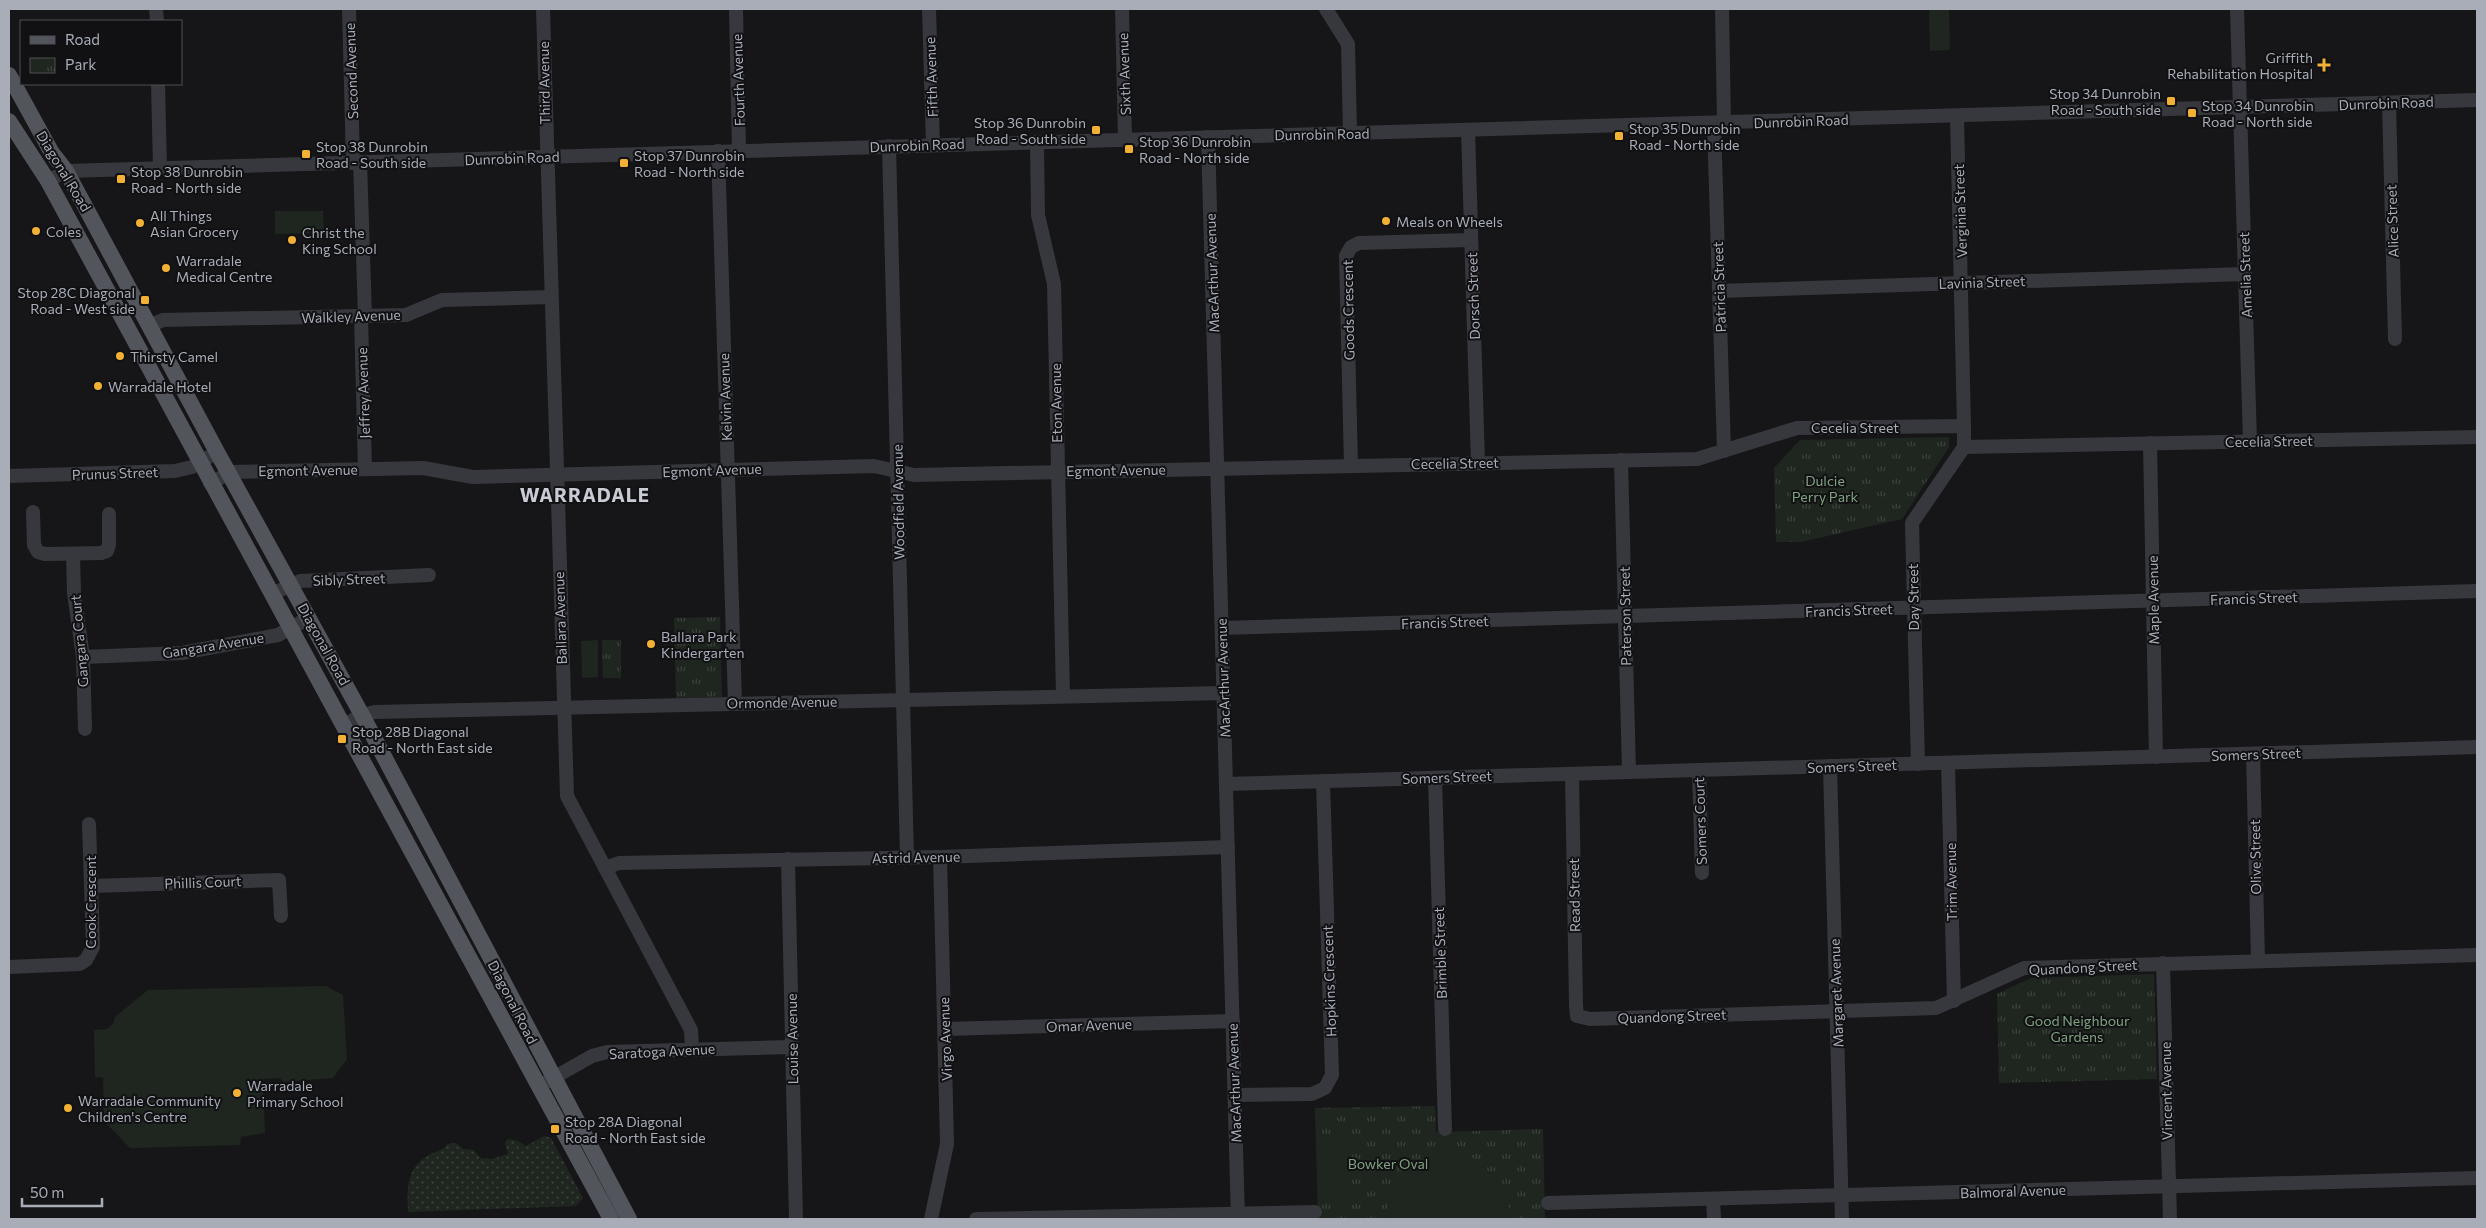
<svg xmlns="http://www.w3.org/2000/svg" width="2486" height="1228" font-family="Commissioner,sans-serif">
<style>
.grass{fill:url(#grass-dots)}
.park{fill:url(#park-tufts)}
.garden{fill:#1e261f}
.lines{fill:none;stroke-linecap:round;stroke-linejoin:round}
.minor{stroke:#37383d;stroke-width:14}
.major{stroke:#53555c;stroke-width:16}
.poi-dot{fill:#f2b134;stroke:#111113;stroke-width:2}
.labels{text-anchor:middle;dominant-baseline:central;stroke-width:4;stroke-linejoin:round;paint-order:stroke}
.poi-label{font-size:14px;fill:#a8adb8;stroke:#111113;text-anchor:start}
.street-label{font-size:14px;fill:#a8adb8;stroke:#111113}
.park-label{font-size:14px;fill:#7fa381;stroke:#111113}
.district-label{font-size:19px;font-weight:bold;letter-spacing:1px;fill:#c9ccd4;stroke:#111113}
</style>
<defs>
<pattern id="grass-dots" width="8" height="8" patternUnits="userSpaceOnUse" patternTransform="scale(1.25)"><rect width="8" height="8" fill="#1e261f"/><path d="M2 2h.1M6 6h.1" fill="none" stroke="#3c433d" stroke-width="1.8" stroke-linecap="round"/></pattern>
<pattern id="park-tufts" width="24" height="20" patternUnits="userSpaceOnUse" patternTransform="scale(1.25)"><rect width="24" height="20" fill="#1e261f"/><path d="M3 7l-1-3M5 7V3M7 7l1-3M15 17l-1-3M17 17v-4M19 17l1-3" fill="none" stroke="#3c433d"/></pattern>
</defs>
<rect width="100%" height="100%" fill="#161618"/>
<path class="grass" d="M544,1136L551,1138L583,1198L576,1206L408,1212C407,1187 406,1167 431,1154C437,1151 444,1150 447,1144L456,1143L463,1149L473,1150L481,1158L492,1159L508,1154L505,1142L508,1139L516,1140L526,1146Z"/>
<g class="park">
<path d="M1949,437V447L1902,519L1801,542H1776L1774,468L1800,440Z"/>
<path d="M720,617L722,697L676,698L674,618Z"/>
<path d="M602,640H621V678H603Z"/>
<path d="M2154,974L2157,1079L1999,1083L1997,994L2031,978Z"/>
<path d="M1435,1106L1436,1132L1543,1129L1545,1219H1318L1315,1108Z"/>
</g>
<g class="garden">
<path d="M1929,10H1949L1950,50L1930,51Z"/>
<path d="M275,211H323L324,233L275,234Z"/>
<path d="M598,640V677L582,678L581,641Z"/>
<path d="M326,986L343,995L347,1059L333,1078L283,1082L280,1078L263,1079L265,1133L241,1137L240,1145L130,1148L104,1121L103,1078L95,1077L94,1030L107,1029L113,1024L115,1017L148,990Z"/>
<path d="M1317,1138H1349L1351,1199H1318Z"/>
<path d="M1447,1152C1455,1154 1464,1154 1471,1157C1494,1169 1506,1196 1513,1219H1385C1393,1179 1407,1160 1447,1152Z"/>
</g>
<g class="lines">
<g class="minor">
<path d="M156,9L157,21"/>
<path d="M349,9L353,163"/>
<path d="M543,9L567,796L691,1030L692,1049"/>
<path d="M736,9L739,151"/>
<path d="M929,9L933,145"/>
<path d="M1122,9L1125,139"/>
<path d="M1326,9L1348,44L1350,133"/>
<path d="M1722,9L1724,123"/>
<path d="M2237,9L2250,442"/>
<path d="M158,84L160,168"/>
<path d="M2389,103L2395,339"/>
<path d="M1957,116L1964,426"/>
<path d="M1714,123L1724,451"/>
<path d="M1468,130L1478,463"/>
<path d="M1208,137L1238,1219"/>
<path d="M1037,142L1038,215L1054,284L1063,696"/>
<path d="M889,146L907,857"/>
<path d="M718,151L735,703"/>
<path d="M360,162L365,317"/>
<path d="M48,181L66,171L2477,100"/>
<path d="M1719,291L2245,274"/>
<path d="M361,317L365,469"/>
<path d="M149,326L163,320L406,315L442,300L551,297"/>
<path d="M2150,443L2156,757"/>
<path d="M1621,460L1629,772"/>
<path d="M1351,466L1346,256L1351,247L1359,243L1471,240"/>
<path d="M9,476L175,471L192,467L217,452"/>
<path d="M210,483L232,472L423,468L473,477L874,466L914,475L1697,459L1797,428L1964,426V447L2477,437"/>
<path d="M33,512L34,545L38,552L45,554L101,553L107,551L109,545V514"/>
<path d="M73,554L74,593L83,657L85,729"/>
<path d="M272,594L300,581L429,575"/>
<path d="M1222,628L2477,591"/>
<path d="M83,657L182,653L278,635L309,618"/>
<path d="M344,725L362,715L375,712L1223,693"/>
<path d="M2253,754L2258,960"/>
<path d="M1948,763L1954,1001"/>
<path d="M1918,764L1912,523L1964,447"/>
<path d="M1830,766L1842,1219"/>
<path d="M1699,770L1702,873"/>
<path d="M1572,774L1576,1005L1577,1016L1590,1019L1936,1008L2024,968L2477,955"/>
<path d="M1435,778L1445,1129"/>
<path d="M1226,784L2477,747"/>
<path d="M788,859L796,1219"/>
<path d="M605,868L619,863L940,857L1228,847"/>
<path d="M91,886L279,880L281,916"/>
<path d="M2163,963L2170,1219"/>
<path d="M9,967L80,964L86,960L93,947L89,824"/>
<path d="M945,1029L1233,1021"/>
<path d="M539,1086L592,1056L607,1052L792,1047"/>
<path d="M1235,1095L1312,1094L1325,1088L1332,1075L1323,781"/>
<path d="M1713,1199L1714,1219"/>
<path d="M1548,1203L2477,1178"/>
<path d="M931,1219L947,1144L940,857"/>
<path d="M976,1219L1315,1212"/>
</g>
<g class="major">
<path d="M9,75L52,153L66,171L217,452L362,715L629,1219"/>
<path d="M9,121L48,181L611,1219"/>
</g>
</g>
<g class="poi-dot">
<path d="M2321.5 57.5h5v5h5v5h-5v5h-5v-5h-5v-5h5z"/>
<rect x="2166" y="96" width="10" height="10" rx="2.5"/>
<rect x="2187" y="108" width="10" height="10" rx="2.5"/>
<rect x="1091" y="125" width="10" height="10" rx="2.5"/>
<rect x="1614" y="131" width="10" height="10" rx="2.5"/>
<rect x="1124" y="144" width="10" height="10" rx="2.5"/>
<rect x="301" y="149" width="10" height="10" rx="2.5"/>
<rect x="619" y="158" width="10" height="10" rx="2.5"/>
<rect x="116" y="174" width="10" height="10" rx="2.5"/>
<circle cx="1386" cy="221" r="5"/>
<circle cx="140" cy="223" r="5"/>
<circle cx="36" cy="231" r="5"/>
<circle cx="292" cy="240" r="5"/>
<circle cx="166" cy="268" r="5"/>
<rect x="140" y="295" width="10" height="10" rx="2.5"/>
<circle cx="120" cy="356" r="5"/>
<circle cx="98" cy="386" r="5"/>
<circle cx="651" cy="644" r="5"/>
<rect x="337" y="734" width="10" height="10" rx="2.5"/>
<circle cx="237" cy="1093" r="5"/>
<circle cx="68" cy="1108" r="5"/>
<rect x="550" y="1124" width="10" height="10" rx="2.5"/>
</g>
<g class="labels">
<g class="poi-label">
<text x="2313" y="57" text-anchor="end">Griffith<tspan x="2313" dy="16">Rehabilitation Hospital</tspan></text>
<text x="2161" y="93" text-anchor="end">Stop 34 Dunrobin<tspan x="2161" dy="16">Road - South side</tspan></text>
<text x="2202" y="105">Stop 34 Dunrobin<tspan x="2202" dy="16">Road - North side</tspan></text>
<text x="1086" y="122" text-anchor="end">Stop 36 Dunrobin<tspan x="1086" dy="16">Road - South side</tspan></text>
<text x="1629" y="128">Stop 35 Dunrobin<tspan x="1629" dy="16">Road - North side</tspan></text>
<text x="1139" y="141">Stop 36 Dunrobin<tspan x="1139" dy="16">Road - North side</tspan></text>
<text x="316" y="146">Stop 38 Dunrobin<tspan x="316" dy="16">Road - South side</tspan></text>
<text x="634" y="155">Stop 37 Dunrobin<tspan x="634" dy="16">Road - North side</tspan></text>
<text x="131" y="171">Stop 38 Dunrobin<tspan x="131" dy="16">Road - North side</tspan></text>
<text x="150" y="215">All Things<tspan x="150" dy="16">Asian Grocery</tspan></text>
<text x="1396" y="221">Meals on Wheels</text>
<text x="46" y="231">Coles</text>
<text x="302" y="232">Christ the<tspan x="302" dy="16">King School</tspan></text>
<text x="176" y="260">Warradale<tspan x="176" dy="16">Medical Centre</tspan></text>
<text x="135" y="292" text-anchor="end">Stop 28C Diagonal<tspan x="135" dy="16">Road - West side</tspan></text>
<text x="130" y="356">Thirsty Camel</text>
<text x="108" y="386">Warradale Hotel</text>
<text x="661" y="636">Ballara Park<tspan x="661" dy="16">Kindergarten</tspan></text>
<text x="352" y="731">Stop 28B Diagonal<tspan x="352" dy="16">Road - North East side</tspan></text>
<text x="247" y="1085">Warradale<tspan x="247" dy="16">Primary School</tspan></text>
<text x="78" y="1100">Warradale Community<tspan x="78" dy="16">Children's Centre</tspan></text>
<text x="565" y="1121">Stop 28A Diagonal<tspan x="565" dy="16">Road - North East side</tspan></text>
</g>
<g class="street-label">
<text transform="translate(351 71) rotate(-92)">Second Avenue</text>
<text transform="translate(1124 74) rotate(-92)">Sixth Avenue</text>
<text transform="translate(931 77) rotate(-92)">Fifth Avenue</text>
<text transform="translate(738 80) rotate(-92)">Fourth Avenue</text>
<text transform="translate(544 83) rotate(-91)">Third Avenue</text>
<text transform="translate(2386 103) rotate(-2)">Dunrobin Road</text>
<text transform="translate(1801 121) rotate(-2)">Dunrobin Road</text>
<text transform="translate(1322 134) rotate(-1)">Dunrobin Road</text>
<text transform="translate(917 145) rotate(-2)">Dunrobin Road</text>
<text transform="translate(512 158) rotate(-2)">Dunrobin Road</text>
<text transform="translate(64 171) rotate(59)">Diagonal Road</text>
<text transform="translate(1960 211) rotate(-92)">Verginia Street</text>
<text transform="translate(2392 221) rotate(-92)">Alice Street</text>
<text transform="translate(1212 273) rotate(-92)">MacArthur Avenue</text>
<text transform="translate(2245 275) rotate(-92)">Amelia Street</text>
<text transform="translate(1982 282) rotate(-2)">Lavinia Street</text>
<text transform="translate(1719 287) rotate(-92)">Patricia Street</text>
<text transform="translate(1473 296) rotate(-92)">Dorsch Street</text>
<text transform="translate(1348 310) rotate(-91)">Goods Crescent</text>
<text transform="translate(351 316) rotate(-2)">Walkley Avenue</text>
<text transform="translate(363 393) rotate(-92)">Jeffrey Avenue</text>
<text transform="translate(725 397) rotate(-92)">Kelvin Avenue</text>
<text transform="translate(1056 403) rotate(-91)">Eton Avenue</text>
<text x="1855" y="427">Cecelia Street</text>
<text transform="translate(2269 441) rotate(-1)">Cecelia Street</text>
<text transform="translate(1455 463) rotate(-1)">Cecelia Street</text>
<text transform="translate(308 470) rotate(-1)">Egmont Avenue</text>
<text transform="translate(712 470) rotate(-2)">Egmont Avenue</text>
<text transform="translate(1116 470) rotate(-1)">Egmont Avenue</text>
<text transform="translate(115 473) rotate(-2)">Prunus Street</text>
<text transform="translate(898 502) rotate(-91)">Woodfield Avenue</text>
<text transform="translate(349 579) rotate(-2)">Sibly Street</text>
<text transform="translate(1913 597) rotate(-91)">Day Street</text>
<text transform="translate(2254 598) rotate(-2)">Francis Street</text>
<text transform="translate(2153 600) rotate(-91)">Maple Avenue</text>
<text transform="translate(1849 610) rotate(-2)">Francis Street</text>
<text transform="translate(1625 616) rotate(-91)">Paterson Street</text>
<text transform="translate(560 618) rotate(-92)">Ballara Avenue</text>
<text transform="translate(1445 622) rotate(-2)">Francis Street</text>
<text transform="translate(79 641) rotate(-95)">Gangara Court</text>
<text transform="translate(324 644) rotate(61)">Diagonal Road</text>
<text transform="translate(213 645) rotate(-9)">Gangara Avenue</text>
<text transform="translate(1223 678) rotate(-92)">MacArthur Avenue</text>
<text transform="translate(782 702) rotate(-1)">Ormonde Avenue</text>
<text transform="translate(2256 754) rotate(-2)">Somers Street</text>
<text transform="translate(1852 766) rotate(-2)">Somers Street</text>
<text transform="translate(1447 777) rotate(-2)">Somers Street</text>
<text transform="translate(1700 821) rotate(-92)">Somers Court</text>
<text transform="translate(916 857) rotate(-1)">Astrid Avenue</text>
<text transform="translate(2255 857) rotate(-91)">Olive Street</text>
<text transform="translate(203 882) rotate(-2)">Phillis Court</text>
<text transform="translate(1951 882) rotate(-91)">Trim Avenue</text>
<text transform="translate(1574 895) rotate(-91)">Read Street</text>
<text transform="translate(90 902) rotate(-90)">Cook Crescent</text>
<text transform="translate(1440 953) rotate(-92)">Brimble Street</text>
<text transform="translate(2083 967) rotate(-3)">Quandong Street</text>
<text transform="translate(1329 981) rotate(-92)">Hopkins Crescent</text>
<text transform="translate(1836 993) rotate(-92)">Margaret Avenue</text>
<text transform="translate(513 1002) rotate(63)">Diagonal Road</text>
<text transform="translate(1672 1016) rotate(-2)">Quandong Street</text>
<text transform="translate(1089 1025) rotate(-2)">Omar Avenue</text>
<text transform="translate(792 1039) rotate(-91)">Louise Avenue</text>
<text transform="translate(945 1039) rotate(-92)">Virgo Avenue</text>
<text transform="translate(662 1051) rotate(-3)">Saratoga Avenue</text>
<text transform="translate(1234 1083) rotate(-92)">MacArthur Avenue</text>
<text transform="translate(2166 1091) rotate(-91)">Vincent Avenue</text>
<text transform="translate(2013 1191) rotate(-2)">Balmoral Avenue</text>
</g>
<g class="park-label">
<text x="1825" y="480">Dulcie<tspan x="1825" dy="16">Perry Park</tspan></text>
<text x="2077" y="1020">Good Neighbour<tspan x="2077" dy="16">Gardens</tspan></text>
<text x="1388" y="1163">Bowker Oval</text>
</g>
<g class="district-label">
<text x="585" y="494">WARRADALE</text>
</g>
</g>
<rect width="2486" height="1228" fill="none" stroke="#a8adb8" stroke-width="20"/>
<rect x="20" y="20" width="162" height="65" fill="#111113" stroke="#4d4f55"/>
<rect x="30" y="36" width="25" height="8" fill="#53555c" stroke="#4d4f55"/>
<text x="65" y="45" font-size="15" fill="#a8adb8">Road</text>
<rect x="30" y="58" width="25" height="15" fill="url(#park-tufts)" stroke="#4d4f55"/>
<text x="65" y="70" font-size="15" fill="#a8adb8">Park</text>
<path d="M22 1198v8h80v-8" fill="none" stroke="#a8adb8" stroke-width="2.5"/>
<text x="30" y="1198" font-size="15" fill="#a8adb8" stroke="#111113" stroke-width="4" paint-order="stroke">50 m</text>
</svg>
